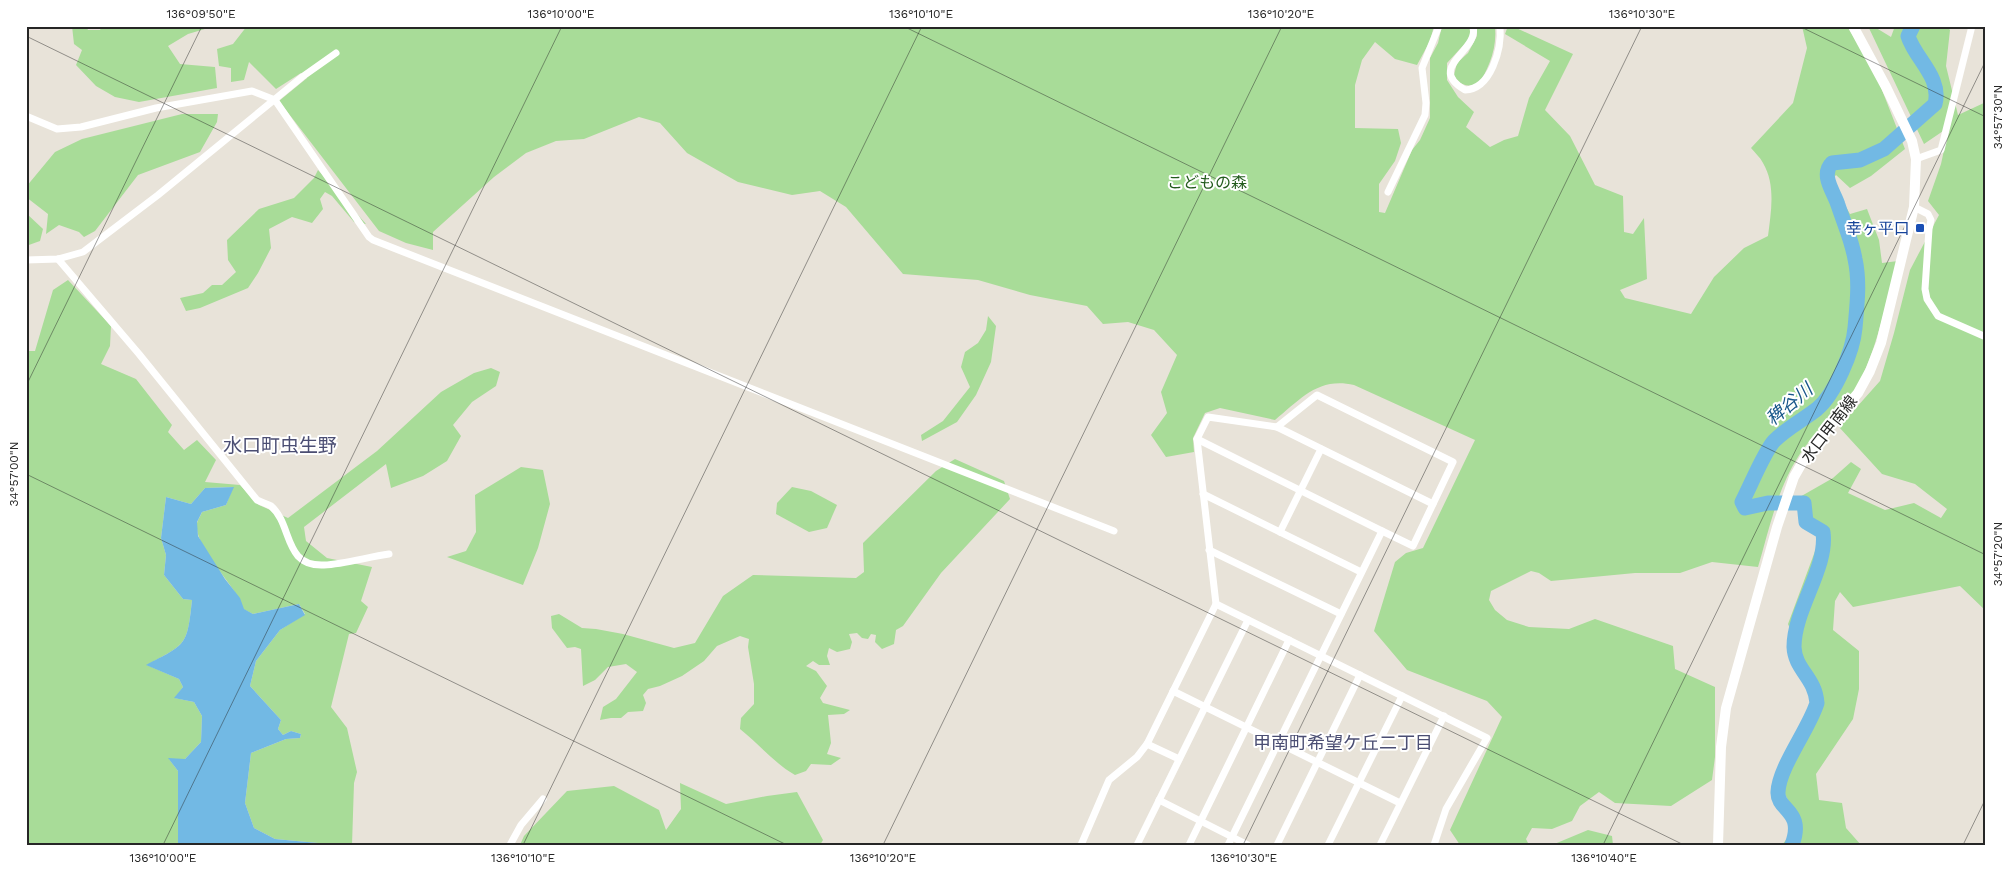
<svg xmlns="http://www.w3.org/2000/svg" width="2012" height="871" font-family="'Work Sans','Noto Sans JP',sans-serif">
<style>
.green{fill:#a8dc98}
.water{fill:#72b9e4}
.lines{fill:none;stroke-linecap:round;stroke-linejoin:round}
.river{stroke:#72b9e4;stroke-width:15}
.street{stroke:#fff;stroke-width:7}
.secondary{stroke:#fff;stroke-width:10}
.ticks{fill:none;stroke:#262626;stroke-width:1;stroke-opacity:0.45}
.transit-dot{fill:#1a4fb4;stroke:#fff;stroke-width:2}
.labels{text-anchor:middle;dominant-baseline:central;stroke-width:4;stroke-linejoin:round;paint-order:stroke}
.park-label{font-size:16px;fill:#245c1e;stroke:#fff}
.transit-label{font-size:16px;fill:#164399;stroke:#fff;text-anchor:end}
.street-label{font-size:16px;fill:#262626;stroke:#fff}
.water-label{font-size:18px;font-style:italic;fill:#17568a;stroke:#fff}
.neighbourhood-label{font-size:18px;fill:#4b4e73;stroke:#fff}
.quarter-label{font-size:19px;fill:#4b4e73;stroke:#fff}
.neatline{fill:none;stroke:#262626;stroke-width:2}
.ticks-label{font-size:12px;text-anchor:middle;fill:#262626}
</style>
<rect width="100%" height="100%" fill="#e8e3d9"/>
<g class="green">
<path d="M72,26H86L88,30H100L102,26H215L188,34L168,46L180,64L215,67L217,88L139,102L115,97L96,86L76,65L82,50L74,44Z"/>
<path d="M247,26H1434L1430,41L1417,65L1395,59L1375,42L1362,60L1355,85V128L1398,129L1401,143L1395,161L1379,184V212L1385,213L1412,150L1420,140L1430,118V58L1438,43L1442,26H1469L1471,37L1447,63V80L1458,97L1474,112L1466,127L1490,147L1504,140L1518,136L1529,98L1550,61L1505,34L1508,26H1512L1573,54L1545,110L1570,136L1595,185L1623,196L1624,232L1633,234L1644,218L1647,279L1620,290L1625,298L1691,314L1714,277L1744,248L1768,236C1771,212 1776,185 1763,163C1760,157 1755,153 1751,148L1793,103L1807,48L1802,26H1847L1875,72L1905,149L1871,176L1850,188L1836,175L1831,181L1850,214L1867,209L1879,240L1882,263L1898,261C1886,300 1879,341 1862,377C1847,408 1816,428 1798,457C1777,490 1769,530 1758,567L1712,562L1680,573H1635L1551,581L1539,573L1531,571L1491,591L1489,600L1495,610L1507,620L1529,627L1569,629L1595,619L1673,646L1675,669L1715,687V757L1712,780L1671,806L1615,803L1599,792L1580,806L1572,821L1552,829L1532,828L1526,839L1529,845H1460L1450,830L1502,717L1487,701L1407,670L1374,631L1395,562L1406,553L1423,548L1475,440L1354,385C1318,377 1301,399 1275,420L1220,408L1205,413L1193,438L1194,452L1166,457L1151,435L1167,413L1161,392L1177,355L1154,330L1128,322L1103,324L1087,306L1030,295L978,280L903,274L846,207L820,191L792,195L738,182L687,153L660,123L639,117L584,139L556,141L526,153L494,177L433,232V250L406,243L379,231L279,101L307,78L301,73L276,89L249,62L244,80L231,82V68L219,66L217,49L233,44Z"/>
<path d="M1477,26H1495C1497,48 1490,64 1480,83C1469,87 1460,87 1454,75L1457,63L1468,53L1477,36Z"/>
<path d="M1868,26H1873L1891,37L1895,26H1947L1950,30L1946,66L1958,115L1986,102V611L1960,586L1853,607L1840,592L1835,601L1833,630L1859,651V689L1853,719L1816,774L1819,800L1842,803L1846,828L1861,845H1782L1799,823L1784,792L1781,762L1820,699L1788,624L1824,527L1793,507L1798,498L1833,478L1851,462L1861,469L1848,493L1885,510L1914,503L1941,518L1947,509L1915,484L1882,474L1839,427L1880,381L1894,333L1910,270L1939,215L1928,201L1941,164L1949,127L1924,144Z"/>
<path d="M182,114H218L217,122L200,152L138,175L95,231L84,237L79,232L59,225L46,234L48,214L26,197V187L55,152L82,139Z"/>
<path d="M318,170L366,224L354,222L332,196L325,192L320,199L323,209L312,223L292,217L269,229L271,248L258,273L248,288L200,308L186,311L180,298L203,293L212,285H222L236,272L228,260L227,240L259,209L294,198L314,178Z"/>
<path d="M26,213L43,229L40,241L26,246Z"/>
<path d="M68,280L111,326L110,346L101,364L136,379L172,425L168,432L184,450L197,440L216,460L205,482L240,485L259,505L288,518L377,451L441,392L474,373L491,368L500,372L496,386L472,402L453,425L461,436L447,461L423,476L391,488L386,464L304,527L306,541L327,558L372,567L361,601L368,607L356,633L349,634L331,707L347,728L357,772L354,783L352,845H317L318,843L275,839L254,828L245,803L251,753L286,739L300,738L301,734L291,731L283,735L278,729L281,720L250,686L256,661L280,630L305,614L299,604L253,614L243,609C236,584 193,547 197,523C198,519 201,515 202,512L226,505L233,487L205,488L191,504L166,497L161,538L166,555L164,575L183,599L192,600C187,646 187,643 147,665L179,679L183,687L175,698L194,702L202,716L201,742L185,759H169L178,771V845H26V351H35L53,290Z"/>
<path d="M988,316L996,326L991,362L976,395L957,422L922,441L921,435L943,421L970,387L961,367L965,352L978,343L986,330Z"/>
<path d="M955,459L1004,481L1010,499L941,573L903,626L896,630L894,644L882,649L875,642L876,635L871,634L868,639L862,638L857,633L849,634L852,642L850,649L837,652L829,648L827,656L830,665H819L813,661L806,666L816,671L827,686L820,698L823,703L850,710L844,714L828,715L831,743L827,754L841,758L831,765L811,764L806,771L795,775C774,763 759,744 740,729L741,718L754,704V684L748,647L749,639L740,636L717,646L704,661L682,676L660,686L648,689L643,695L646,703L643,711L628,712L621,718H611L600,720L603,707L616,699L637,672L626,664L608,667L595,680L583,686L581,649L575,647L567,648L552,628L551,616L559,614L582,628L596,629L623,634L674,648L695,643L723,596L753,575L856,578L864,572L863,543L936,471Z"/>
<path d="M521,467L543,470L550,504L538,548L523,585L447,557L466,551L476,532L475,495Z"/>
<path d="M792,487L811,491L837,505L827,528L809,532L776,514L777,503Z"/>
<path d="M680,783L726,804L767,796L797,792L823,840L820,845H520L524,836L567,791L614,786L659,810L666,830L681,809Z"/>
<path d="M1588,830L1612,836L1613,845H1552Z"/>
</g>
<path class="water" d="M234,487L226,505L202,512L197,522L198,536L225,579L240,598L244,609L253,614L299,604L305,615L280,630L256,661L250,686L281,720L278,729L283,735L291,731L301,734L300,738L286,739L251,753L245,803L254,828L275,839L318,843L317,845H178V771L168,758L185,759L201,742L202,716L194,702L174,698L183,687L179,679L146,665C186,644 187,647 192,600L183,599L164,575L166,555L161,538L166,497L191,504L205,488Z"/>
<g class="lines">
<path class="river" d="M1792,845C1805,810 1777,811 1778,792C1779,767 1809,729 1817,703C1815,677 1795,670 1794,647C1794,609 1828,568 1823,532L1806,522L1804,503H1768L1745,508L1742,502C1750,487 1764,452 1774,441C1787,428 1803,420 1817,409C1835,394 1853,351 1855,328C1857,305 1860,282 1855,259C1852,241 1844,223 1838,205C1834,192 1820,175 1832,163L1860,160L1884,149L1935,104C1942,77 1915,59 1908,36L1913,26"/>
<g class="street">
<path d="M1473,26C1480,51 1425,67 1465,90C1491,89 1502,49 1500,26"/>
<path d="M26,116L57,129L81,127L156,108L252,91L275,100L369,237L373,240L1114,531"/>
<path d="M1916,159L1941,150L1972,26"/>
<path d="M1388,192L1425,115L1426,103L1422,68L1439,26"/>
<path d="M1914,207L1928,214L1931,220L1929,229L1925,289L1927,299L1938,316L1986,337"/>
<path d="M58,259L139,354L257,500C261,502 267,504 271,506C293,525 283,567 324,565C344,564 368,557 389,554"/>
<path d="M26,260L58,259L83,252L158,195L302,77L336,53"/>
<path d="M1277,427L1433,504"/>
<path d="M1197,439L1382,531"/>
<path d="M1203,494L1361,572"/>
<path d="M1280,532L1321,449"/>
<path d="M1209,550L1341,614"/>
<path d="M1216,604L1487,738L1446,809L1434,845"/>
<path d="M1173,691L1400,803"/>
<path d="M1147,744L1179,759"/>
<path d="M1159,800L1248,845"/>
<path d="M510,845L521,825L543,799"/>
<path d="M1081,845L1109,780L1137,757L1147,744L1216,604L1197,439L1208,417L1277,427L1317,395L1453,462L1413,546L1382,531L1228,845"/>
<path d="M1137,845L1248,620"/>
<path d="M1189,845L1289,640"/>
<path d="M1277,845L1360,675"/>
<path d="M1328,845L1402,696"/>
<path d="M1380,845L1444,716"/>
</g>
<path class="secondary" d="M1718,845L1721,747L1726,708L1777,527L1794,477L1807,454L1858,393L1870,371L1881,343L1914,207L1916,159L1912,141L1886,87L1853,26"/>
</g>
<path class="ticks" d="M903,26L1986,555M1799,26L1986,117M26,36L1684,845M26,386L202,26M26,474L787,845M163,845L562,26M523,845L922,26M883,845L1282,26M1243,845L1642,26M1603,845L1986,60M1963,845L1986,798"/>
<rect class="transit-dot" x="1915" y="223" width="10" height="10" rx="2.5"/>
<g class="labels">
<g class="park-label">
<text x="1207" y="182">こどもの森</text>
</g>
<g class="transit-label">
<text x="1910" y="228">幸ヶ平口</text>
</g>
<g class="street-label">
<text transform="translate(1829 429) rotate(-52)">水口甲南線</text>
</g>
<g class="water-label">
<text transform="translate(1789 404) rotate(-40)">稗谷川</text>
</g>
<g class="neighbourhood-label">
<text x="1343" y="742">甲南町希望ケ丘二丁目</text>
</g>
<g class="quarter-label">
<text x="280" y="445">水口町虫生野</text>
</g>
</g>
<rect width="2012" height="871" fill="none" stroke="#ffffff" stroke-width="55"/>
<rect x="28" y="28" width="1956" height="816" class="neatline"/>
<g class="ticks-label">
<text x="201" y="18">136°09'50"E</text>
<text x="561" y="18">136°10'00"E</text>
<text x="921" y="18">136°10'10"E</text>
<text x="1281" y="18">136°10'20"E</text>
<text x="1642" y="18">136°10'30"E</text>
<text transform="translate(1998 117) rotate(-90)" y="4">34°57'30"N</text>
<text transform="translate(14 474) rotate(-90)" y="4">34°57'00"N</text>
<text transform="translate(1998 554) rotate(-90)" y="4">34°57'20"N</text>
<text x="163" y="862">136°10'00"E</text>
<text x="523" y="862">136°10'10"E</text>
<text x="883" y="862">136°10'20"E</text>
<text x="1244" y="862">136°10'30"E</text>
<text x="1604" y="862">136°10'40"E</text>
</g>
</svg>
